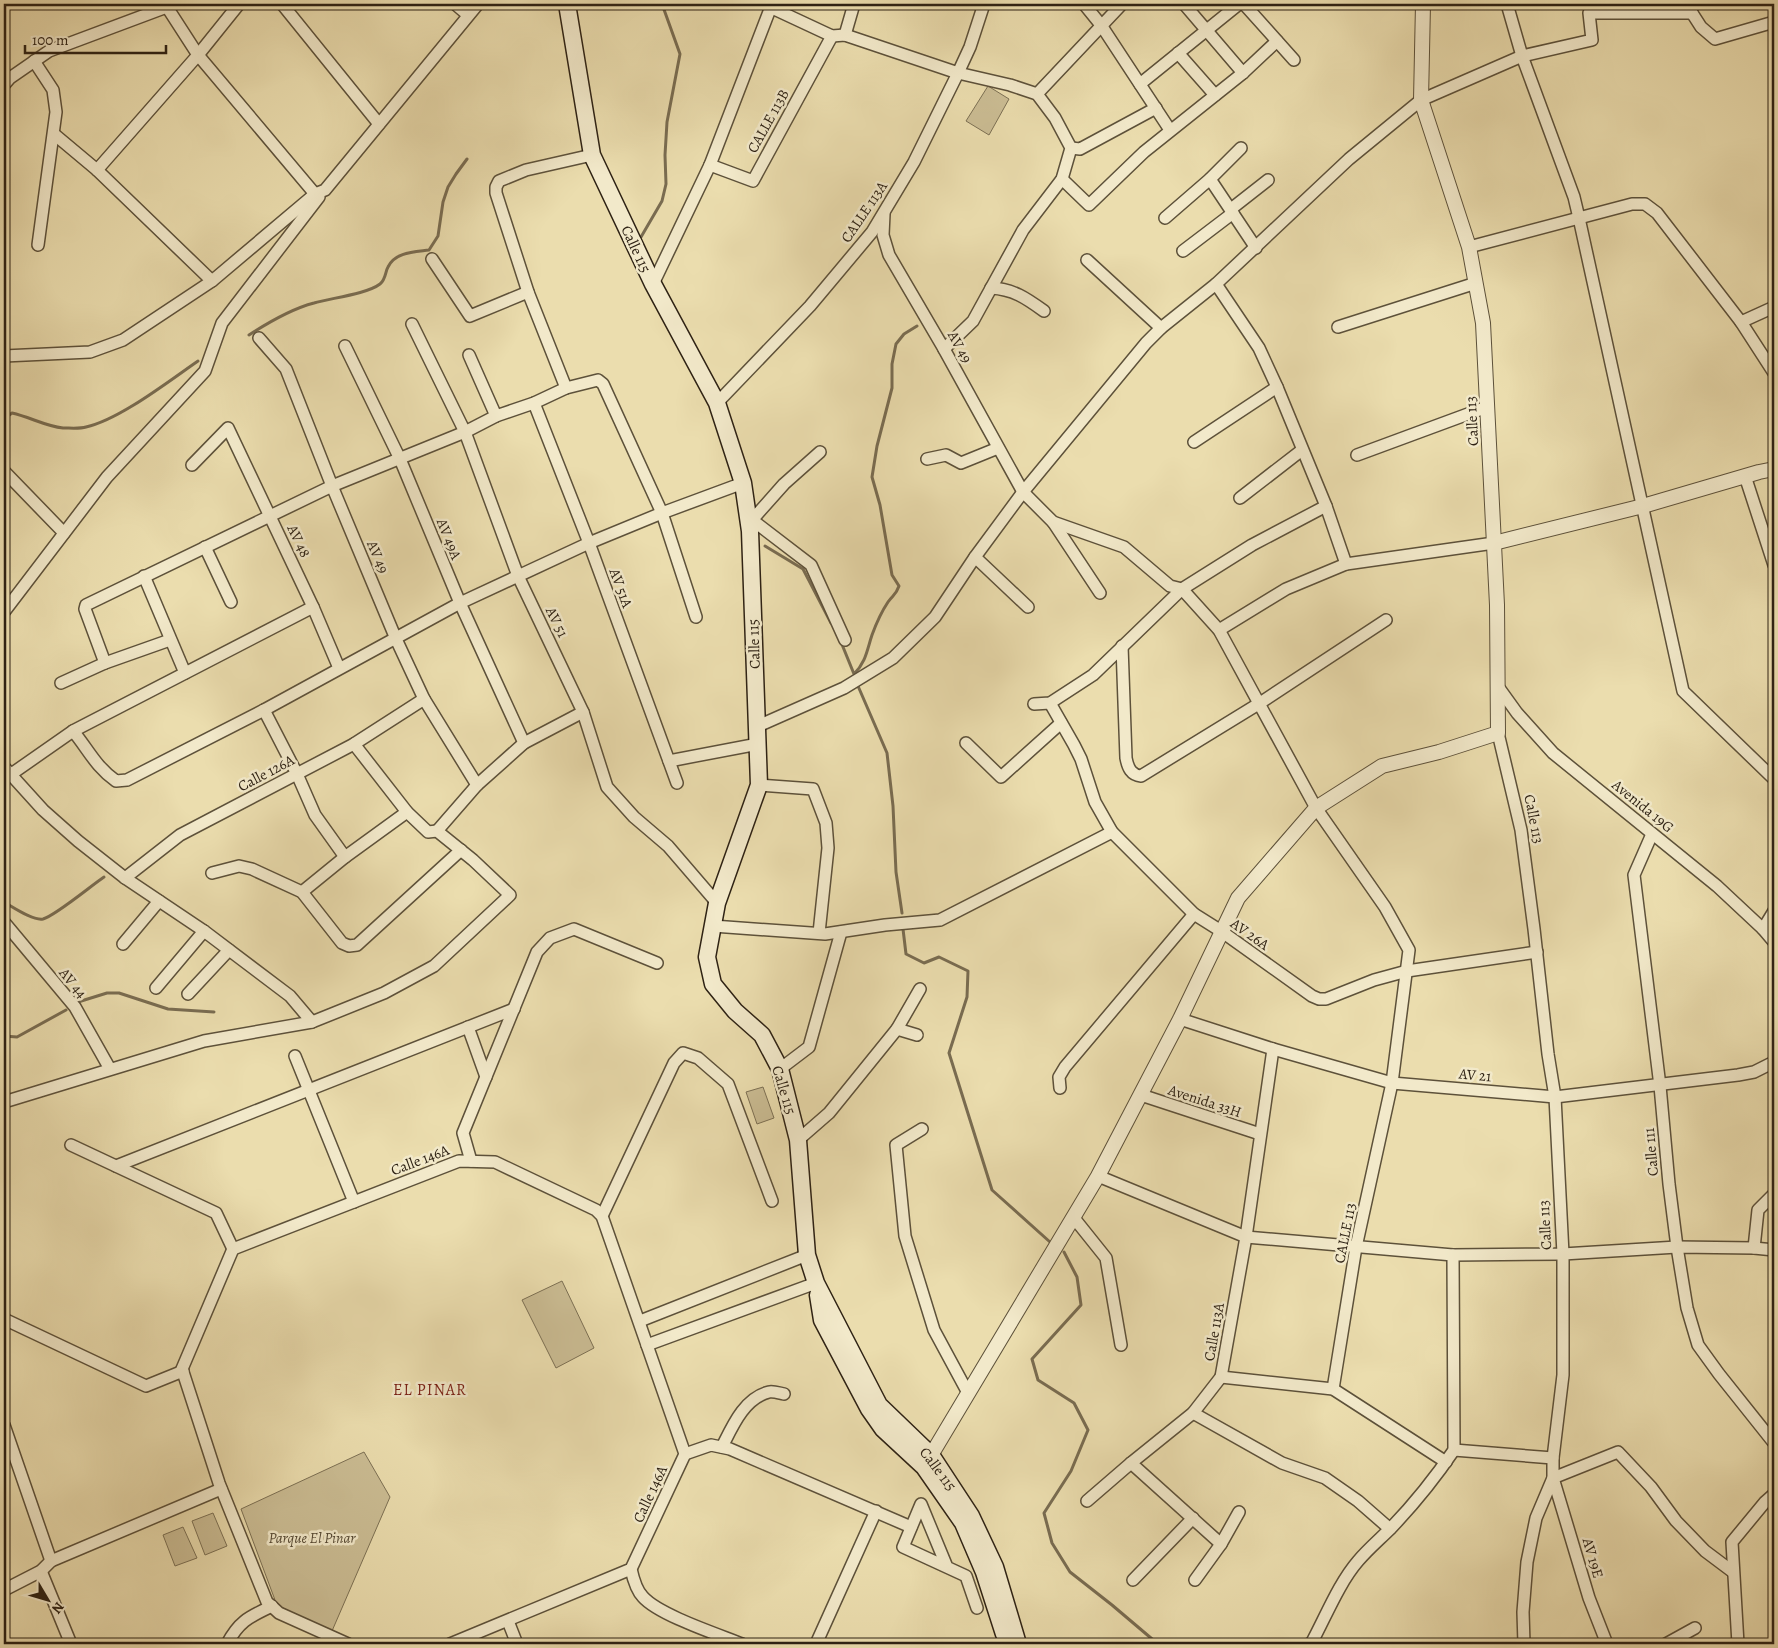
<svg xmlns="http://www.w3.org/2000/svg" width="1778" height="1648" font-family="Alegreya,serif">
<style>
.green{fill:#cbbd94;stroke:#7c7054}
.lines{fill:none;stroke-linecap:round;stroke-linejoin:round}
.stream{stroke:#796c51;stroke-width:3}
.minor-casing{stroke:#5d513a;stroke-width:14}
.tertiary-casing{stroke:#5d513a;stroke-width:16}
.secondary-casing{stroke:#2e2214;stroke-width:19}
.minor{stroke:#f2e9ca;stroke-width:11}
.tertiary{stroke:#f2e9ca;stroke-width:14}
.secondary{stroke:#f2e9ca;stroke-width:16}
.labels{text-anchor:middle;dominant-baseline:central;stroke-width:5;stroke-linejoin:round;paint-order:stroke}
.street-label{font-size:15px;fill:#2e2214;stroke:#f2e9ca}
.park-label{font-size:15px;font-style:italic;fill:#554934;stroke:#f2e9ca}
.neighbourhood-label{font-size:16px;letter-spacing:1px;fill:#7a1f14;stroke:#f2e9ca}
</style>
<rect width="100%" height="100%" fill="#ebddae"/>
<filter id="stains"><feTurbulence type="fractalNoise" baseFrequency=".004" numOctaves="4"/><feColorMatrix values="0 0 0 0 .2 0 0 0 0 .09 0 0 0 0 .02 0 0 0 .5 -.17"/></filter>
<radialGradient id="worn" r=".72"><stop offset=".6" stop-color="#630" stop-opacity="0"/><stop offset="1" stop-color="#630" stop-opacity=".3"/></radialGradient>
<g class="green">
<path d="M988,86L1009,99L989,135L966,121Z"/>
<path d="M763,1087L774,1118L757,1124L746,1092Z"/>
<path d="M562,1281L594,1348L556,1368L522,1300Z"/>
<path d="M364,1452L390,1497L332,1631L283,1608L275,1600L241,1509Z"/>
<path d="M213,1513L227,1546L205,1555L192,1521Z"/>
<path d="M183,1527L197,1558L175,1566L163,1535Z"/>
</g>
<g class="lines">
<g class="stream">
<path d="M641,237L662,201L666,184L665,155L667,122L680,54L662,4"/>
<path d="M4,314L6,311"/>
<path d="M249,335C269,322 291,309 314,303C331,298 367,294 380,284C386,279 385,272 388,267C395,252 414,252 429,250L438,236L443,202L448,187L456,174L467,159"/>
<path d="M4,419L12,413C30,417 45,426 63,428C70,428 80,429 86,427C119,420 169,381 198,361"/>
<path d="M765,546L803,569L831,623"/>
<path d="M841,642L854,674C866,662 867,650 872,635C876,624 882,611 888,602C893,595 896,595 899,586L892,575L880,505L872,477L877,446L892,388V364L896,344L904,334L917,326"/>
<path d="M858,686L887,753L893,806L896,872L902,913"/>
<path d="M4,902C13,907 33,921 43,919C55,916 92,885 104,877"/>
<path d="M903,929L906,954L924,963L939,957L968,971L967,997L949,1053L992,1190L1050,1242"/>
<path d="M78,1002L107,993H119L168,1009L214,1012"/>
<path d="M4,1036L17,1037L66,1010"/>
<path d="M1064,1252L1077,1277L1081,1305L1032,1359L1038,1380L1074,1403L1088,1430L1071,1471L1044,1513L1052,1543L1070,1572L1112,1605L1158,1644"/>
</g>
<g class="minor-casing">
<g id="minor">
<path d="M282,4L379,124"/>
<path d="M455,4L468,15"/>
<path d="M1084,4L1101,25L1170,130"/>
<path d="M1184,4L1243,73"/>
<path d="M1244,4L1294,60"/>
<path d="M1507,4L1522,56L1574,197L1579,218L1683,691L1774,779"/>
<path d="M167,7L198,55L315,194"/>
<path d="M772,8L832,36L845,35L958,73L1010,85L1037,94L1055,118L1071,148L1062,179L1023,230L973,321L944,349"/>
<path d="M1692,13L1701,27L1715,39L1774,22"/>
<path d="M845,35L854,4"/>
<path d="M1178,53L1215,95"/>
<path d="M34,61L53,90L56,112L38,245"/>
<path d="M1140,84L1239,4"/>
<path d="M4,85L10,78L49,51L172,5"/>
<path d="M1037,94L1122,4"/>
<path d="M54,134L97,170L212,281"/>
<path d="M1071,148L1080,149L1156,108"/>
<path d="M710,165L753,181L832,36"/>
<path d="M97,170L198,55L239,4"/>
<path d="M1062,179L1089,205L1144,152L1243,73L1277,41"/>
<path d="M1210,179L1256,248"/>
<path d="M1231,209L1268,180"/>
<path d="M884,214L883,235L889,255L944,349L1023,492L1053,522L1124,547L1170,586L1182,589L1219,630L1316,808L1385,907L1409,950L1392,1083L1356,1247L1333,1389"/>
<path d="M1165,218L1210,179L1241,148"/>
<path d="M1469,247L1632,204H1645L1657,213L1741,322L1774,373"/>
<path d="M1183,251L1233,213"/>
<path d="M432,259L470,316L528,292"/>
<path d="M1087,260L1161,328"/>
<path d="M653,284L710,165L772,4"/>
<path d="M1216,284L1259,348L1277,387L1326,506L1346,564"/>
<path d="M991,288C1013,289 1026,298 1044,311"/>
<path d="M1741,322L1774,307"/>
<path d="M412,324L465,432L518,576L583,712L607,787L634,817L668,846L717,903"/>
<path d="M1338,327L1476,283"/>
<path d="M259,338L286,369L332,486L396,639L424,699L477,785"/>
<path d="M345,346L400,459L460,603L524,743"/>
<path d="M469,355L496,416"/>
<path d="M4,356L90,352L123,340L212,281L315,194L325,190L478,4"/>
<path d="M566,388L528,292L496,193V187L499,181L526,170L592,155"/>
<path d="M534,403L589,543L677,783"/>
<path d="M717,403L810,306L872,232L914,162L958,73L970,47L984,4"/>
<path d="M1194,442L1277,387"/>
<path d="M1357,455L1487,407"/>
<path d="M927,459L946,455L961,463L998,448"/>
<path d="M192,465L228,428L313,607L339,668"/>
<path d="M4,471L64,533"/>
<path d="M1745,476L1774,565"/>
<path d="M1240,498L1302,450"/>
<path d="M747,516L811,565L845,640"/>
<path d="M752,520L784,484L820,452"/>
<path d="M1053,522L1100,593"/>
<path d="M205,547L231,602"/>
<path d="M975,557L1028,607"/>
<path d="M144,576L185,673"/>
<path d="M4,612L107,477L205,371L222,323L319,197"/>
<path d="M1219,630L1286,589L1346,564L1494,543"/>
<path d="M1122,646L1126,758C1128,768 1131,775 1141,776L1260,703L1386,620"/>
<path d="M105,663L85,609L86,605L332,486L465,432L496,416L534,403L566,388L598,380L603,384L662,513L696,617"/>
<path d="M61,683L105,663L170,640"/>
<path d="M1499,688L1517,713L1553,753L1717,886L1763,929L1774,942"/>
<path d="M1050,703L1074,745L1081,759L1095,802L1112,832L1194,914L1221,931L1312,996L1319,999H1326L1374,980L1407,971L1537,952"/>
<path d="M1034,704L1050,703L1093,675L1182,589L1252,545L1326,506"/>
<path d="M264,710L297,774L315,815L345,857"/>
<path d="M758,726L844,688L893,658L935,617L975,557L1023,492L1146,343L1161,328L1216,284L1349,159L1421,100L1522,56L1592,40L1589,13H1692"/>
<path d="M73,731C88,749 95,766 116,781L127,780L264,710L460,603L589,543L662,513L743,483"/>
<path d="M1498,733L1521,830L1534,929L1548,1054L1555,1097L1563,1254V1375L1553,1458V1478L1536,1518L1527,1562L1523,1612L1524,1644"/>
<path d="M966,743L1001,777L1061,723"/>
<path d="M669,761L758,744"/>
<path d="M4,767L43,810L78,841L125,878L204,931L290,996L312,1022"/>
<path d="M10,775L73,731L313,607"/>
<path d="M759,785L813,789L826,823L828,848L819,933"/>
<path d="M437,831L477,785L524,743L583,712"/>
<path d="M1652,834L1634,875L1660,1086L1669,1184L1677,1247L1687,1308L1698,1345L1719,1374L1774,1443"/>
<path d="M212,873L239,866L252,869L302,892L342,943L349,946L357,945L461,850"/>
<path d="M125,878L180,835L354,744L424,699"/>
<path d="M302,892L345,857L407,812"/>
<path d="M4,922L75,1007L110,1069"/>
<path d="M713,926L825,934L885,925L940,920L1112,832"/>
<path d="M1763,929L1774,911"/>
<path d="M123,944L159,901"/>
<path d="M156,988L204,931"/>
<path d="M188,994L229,950"/>
<path d="M1180,1019L1273,1049L1392,1083L1555,1097L1738,1075L1754,1072L1774,1062"/>
<path d="M468,1027L486,1077"/>
<path d="M897,1029L917,1035"/>
<path d="M295,1056L354,1202"/>
<path d="M780,1069L809,1047L841,932"/>
<path d="M1060,1088L1059,1077L1065,1067L1194,914"/>
<path d="M1141,1095L1260,1134"/>
<path d="M4,1102L204,1041L312,1022L384,993L434,966L510,895L473,860L437,831L428,832L407,812L354,744"/>
<path d="M922,1129L896,1145L905,1236L934,1330L968,1393"/>
<path d="M798,1140L829,1113L897,1029L920,989"/>
<path d="M71,1145L216,1213L233,1249"/>
<path d="M471,1161L463,1133L537,952L550,938L574,929L657,963"/>
<path d="M116,1166L514,1009"/>
<path d="M1098,1176L1246,1237L1453,1255L1563,1254L1677,1247L1754,1248L1774,1250"/>
<path d="M602,1216L674,1063L683,1053L698,1058L728,1084L772,1201"/>
<path d="M1074,1218L1106,1258L1121,1345"/>
<path d="M1754,1248L1758,1210L1774,1194"/>
<path d="M4,1319L146,1386L183,1371"/>
<path d="M640,1321L807,1255"/>
<path d="M647,1345L816,1283"/>
<path d="M1221,1377L1333,1389L1446,1462"/>
<path d="M1193,1413L1282,1463L1325,1478L1358,1501L1390,1529"/>
<path d="M4,1425L51,1561"/>
<path d="M722,1447C732,1427 744,1398 769,1392C773,1391 779,1393 784,1394"/>
<path d="M1454,1450L1553,1458"/>
<path d="M685,1454L711,1445L730,1449L911,1527"/>
<path d="M1087,1501L1131,1463"/>
<path d="M1221,1544L1131,1463L1193,1413L1221,1377L1246,1237L1273,1049"/>
<path d="M947,1567L921,1504L903,1547L966,1576L977,1608"/>
<path d="M631,1569C633,1578 636,1590 643,1597C659,1615 717,1634 742,1644"/>
<path d="M41,1571L71,1644"/>
<path d="M1133,1580L1193,1518"/>
<path d="M1195,1580L1221,1544L1239,1512"/>
<path d="M4,1590L41,1571L51,1561L221,1489"/>
<path d="M508,1621L517,1644"/>
<path d="M227,1644C239,1621 249,1617 272,1606"/>
<path d="M348,1644L279,1613L267,1602L219,1483L182,1369L233,1249L459,1161L495,1162L596,1210L602,1216L685,1454L631,1569L450,1644"/>
<path d="M816,1644L876,1511"/>
<path d="M1309,1644L1312,1642C1326,1616 1339,1583 1358,1561C1368,1549 1380,1539 1391,1528C1414,1504 1435,1478 1454,1450L1453,1255"/>
<path d="M1607,1644L1589,1598L1553,1478L1618,1452L1651,1487L1676,1521L1705,1551L1733,1572"/>
<path d="M1666,1644L1695,1628"/>
<path d="M1738,1644L1732,1542L1765,1502L1774,1494"/>
</g>
</g>
<g class="tertiary-casing">
<g id="tertiary">
<path d="M1494,543L1643,506L1759,472L1774,469"/>
<path d="M927,1462L1098,1176L1180,1019L1238,898L1316,808L1382,766L1439,752L1498,733L1497,605L1483,323L1469,247L1421,100L1423,4"/>
</g>
</g>
<g class="secondary-casing">
<g id="secondary">
<path d="M567,4L592,155L653,284L717,403L743,483L750,531L759,785L717,903L707,957L713,984L735,1011L762,1035L780,1069L798,1140L807,1255L816,1283L879,1405L931,1455L971,1516L995,1567L1018,1644"/>
<path d="M818,1295L822,1320L869,1409L883,1429L924,1467L963,1523L984,1572L1004,1634"/>
</g>
</g>
<use href="#minor" class="minor"/>
<use href="#tertiary" class="tertiary"/>
<use href="#secondary" class="secondary"/>
</g>
<g class="labels">
<g class="street-label">
<text transform="translate(768 121) rotate(-61)">CALLE 113B</text>
<text transform="translate(864 212) rotate(-56)">CALLE 113A</text>
<text transform="translate(636 249) rotate(65)">Calle 115</text>
<text transform="translate(960 347) rotate(61)">AV 49</text>
<text transform="translate(1472 421) rotate(-93)">Calle 113</text>
<text transform="translate(449 539) rotate(68)">AV 49A</text>
<text transform="translate(299 541) rotate(64)">AV 48</text>
<text transform="translate(378 557) rotate(67)">AV 49</text>
<text transform="translate(621 588) rotate(70)">AV 51A</text>
<text transform="translate(557 622) rotate(64)">AV 51</text>
<text transform="translate(754 644) rotate(-92)">Calle 115</text>
<text transform="translate(266 773) rotate(-28)">Calle 126A</text>
<text transform="translate(1643 806) rotate(39)">Avenida 19G</text>
<text transform="translate(1534 819) rotate(79)">Calle 113</text>
<text transform="translate(1250 934) rotate(35)">AV 26A</text>
<text transform="translate(73 983) rotate(51)">AV 44</text>
<text transform="translate(1475 1075) rotate(5)">AV 21</text>
<text transform="translate(784 1090) rotate(73)">Calle 115</text>
<text transform="translate(1205 1101) rotate(18)">Avenida 33H</text>
<text transform="translate(1651 1152) rotate(-95)">Calle 111</text>
<text transform="translate(420 1160) rotate(-21)">Calle 146A</text>
<text transform="translate(1545 1225) rotate(-93)">Calle 113</text>
<text transform="translate(1345 1233) rotate(-79)">CALLE 113</text>
<text transform="translate(1214 1332) rotate(-80)">Calle 113A</text>
<text transform="translate(938 1469) rotate(53)">Calle 115</text>
<text transform="translate(650 1494) rotate(-65)">Calle 146A</text>
<text transform="translate(1593 1558) rotate(74)">AV 19E</text>
</g>
<g class="park-label">
<text x="312" y="1538">Parque El Pinar</text>
</g>
<g class="neighbourhood-label">
<text x="430" y="1390">EL PINAR</text>
</g>
</g>
<rect width="1778" height="1648" fill="none" stroke="#ebddae" stroke-width="20"/>
<rect x="5" y="5" width="1768" height="1638" fill="none" stroke="#2e2214" stroke-width="2.5"/>
<rect x="10" y="10" width="1758" height="1628" fill="none" stroke="#2e2214"/>
<g transform="translate(48 1600) rotate(128)" stroke="#f2e9ca" stroke-width="4" paint-order="stroke">
<path d="M0-4L9 19L0 12L-9 19Z" fill="#2e2214"/>
<text y="-8" font-size="14" font-weight="bold" text-anchor="middle" fill="#2e2214">N</text>
</g>
<path d="M25 45v8h141v-8" fill="none" stroke="#2e2214" stroke-width="2.5"/>
<text x="32" y="45" font-size="15" fill="#2e2214" stroke="#f2e9ca" stroke-width="4" paint-order="stroke">100 m</text>
<rect width="100%" height="100%" filter="url(#stains)"/>
<rect width="100%" height="100%" fill="url(#worn)"/>
</svg>
